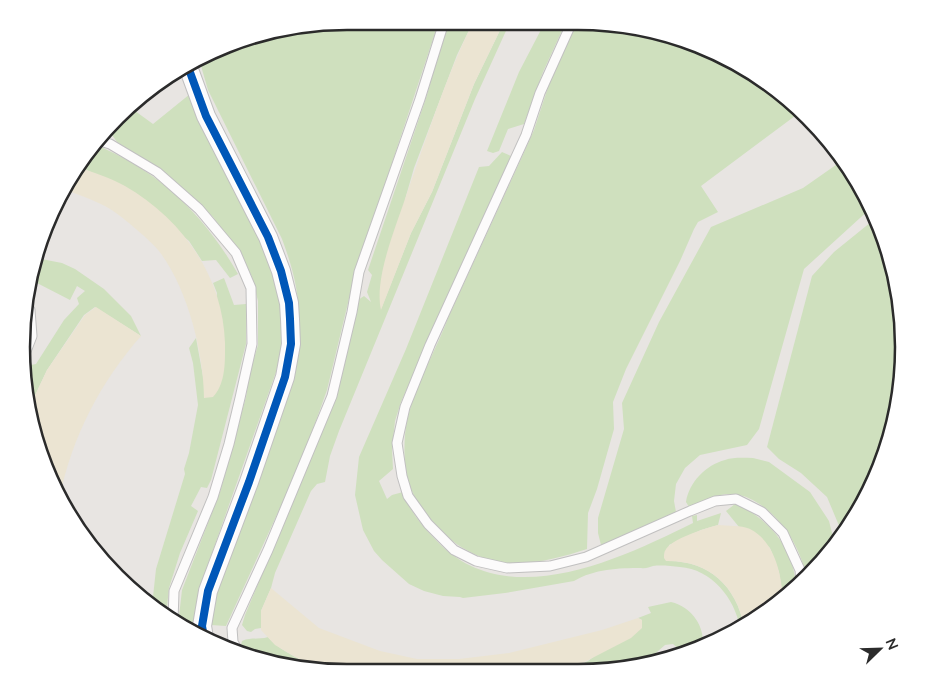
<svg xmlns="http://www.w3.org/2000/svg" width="925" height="694" font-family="Lato,sans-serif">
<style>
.green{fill:#cfe0be}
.sand{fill:#ebe4d2}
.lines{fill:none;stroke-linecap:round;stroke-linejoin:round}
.service-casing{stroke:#c1c0c0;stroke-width:11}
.minor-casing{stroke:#c1c0c0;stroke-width:20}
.service{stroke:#fcfbfb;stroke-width:9}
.minor{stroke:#fcfbfb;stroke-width:18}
.cycleway-casing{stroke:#fff;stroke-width:11}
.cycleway{stroke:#0057b8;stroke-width:8}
.rim{fill:none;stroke:#2b2b2b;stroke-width:2.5}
</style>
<rect width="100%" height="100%" fill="#e8e5e2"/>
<g class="green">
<path d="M347,21H439L354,278L327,390L312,432L285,497L226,626L211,625L212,604L295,363C303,315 299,284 282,239L208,90L199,59L262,32Z"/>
<path d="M447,22H473L457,55L414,168L406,196L381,309L411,233L432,192L474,84L504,22H510L475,99L339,431L330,456L325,482L317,484L311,491L275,573L271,588L261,611V628L255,629L251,632L247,631L242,625L245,615L319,439L339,387L358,300L364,296L371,302L367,292L372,275L368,270L427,95Z"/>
<path d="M545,22H566L543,72L524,124L508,129L499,151L493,153L487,151L519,72Z"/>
<path d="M577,22H599L663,32L776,88L799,113L701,186L718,212L698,222L694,229L680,261L626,369L613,402L614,429L597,489L588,513L587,549C560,558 522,568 494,561C456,552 420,518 408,481C404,466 404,450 405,435C409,394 434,356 448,318L521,159L534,130L552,75Z"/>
<path d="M190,94L252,220L279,287L282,317V343L276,372L200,587L195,619L196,634L178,625L182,590L220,492L246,397L250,372L258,345V301L252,277L242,256L213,217L196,200L174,181L152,165L117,142L107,128L131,108L153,124Z"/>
<path d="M94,144C159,171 203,213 238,274L230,278L216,260L202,261L189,241L124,186L79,167Z"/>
<path d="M502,152L511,156L508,163L401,402L395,421L392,449L393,469L379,481L387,499L392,495L403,492C409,510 422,526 435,539C504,615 618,560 693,523L692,516L697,515V521L721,513L718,525L701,530L669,545L666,561C708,560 736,585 744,626L740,628C735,598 711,569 680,567C671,566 661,565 653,566C649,567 646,569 641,568C619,568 594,569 574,581L505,593L463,598L460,597L443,596L424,591L409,584L382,560L374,551L363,530L355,495L359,457L406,349L479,167L489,166Z"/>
<path d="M843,160L849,166L871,208L804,269L759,429L747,445L700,455L685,468L676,484L674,501L676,512L601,545L598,533V518L624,429L622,403L659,322L711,227L803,188Z"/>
<path d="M876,218L897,283L904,347L898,410L879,471L849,528L841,537L840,528L827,497L801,473L779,459L767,447L812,276L834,252Z"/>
<path d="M36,258L62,263L75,269L104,289L131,316L141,336L95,307L84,315L47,370L30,406L24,380L31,365L36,364L64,320L79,304L77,298L85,291L77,286L70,300L37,283L27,288Z"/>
<path d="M224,278L234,305L246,304V344L211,480L207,488L201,487L191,506L198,511L180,553L169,588L166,616L152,606L156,569L185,474L184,469L189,453L198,405L193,363L189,348L196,338L204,382V398L217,293L213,283Z"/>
<path d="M753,458L769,462L810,492L829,521L835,545L806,579C803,545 769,497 733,494C717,493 703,501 689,507L686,502C689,482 706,465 725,460C733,457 744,458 753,458Z"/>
<path d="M735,504C769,518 795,549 796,588L783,598L779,572L770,548L749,529L739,527L726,511Z"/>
<path d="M671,602C692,607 705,626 703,648L683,653L673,644L665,645L650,658C638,655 629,662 620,670H569L588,661L642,620L638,618L651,613L648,607Z"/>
<path d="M268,637C283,654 306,662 327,670H305L253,658L247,653L241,645L242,641C251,637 258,640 268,637Z"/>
</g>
<g class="sand">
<path d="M473,22H504L474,84L432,192L411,233L381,310C374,279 395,229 405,199C426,139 445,79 473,22Z"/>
<path d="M79,167C94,173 111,178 125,186C182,219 223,276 225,343C225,361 226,383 213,397L204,398C204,353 187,287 159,251C152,242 126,220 116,213C101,202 81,196 64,189Z"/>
<path d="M96,307L141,336C101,381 72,437 60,496L39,452L30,406L47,370L85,315Z"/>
<path d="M718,525C727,526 741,525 750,529C775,542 781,573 783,598L759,618L744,626C736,585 708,560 666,561L664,558C664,557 664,552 665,551C670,539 706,528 718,525Z"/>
<path d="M271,588L319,628L380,651L417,659H459L509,653L602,630L638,618L642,620V628L631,638L569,670H327L299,659L275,645L261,630V611Z"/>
</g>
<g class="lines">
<g class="service-casing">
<g id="service">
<path d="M572,22L540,93L526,135L430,345L405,407L397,443L402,476L408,496L428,524L454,550L476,561L507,568L550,566L586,557L690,511L715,501L736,499L762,512L783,533L800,570L801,583"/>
<path d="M97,140L110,144L157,172L199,209L236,253L251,288L252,344L240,398L229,444L213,497L174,591L173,621"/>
<path d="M23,359L32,336L30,310L26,304"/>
<path d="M240,654L233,642L232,628L268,550L332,396L352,312L359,272L420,99L444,22"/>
</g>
</g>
<g class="minor-casing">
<path id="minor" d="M187,64L206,116L268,237L281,271L289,303L290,319L291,344L285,377L249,482L208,591L202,626L204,638"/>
</g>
<use href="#service" class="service"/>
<use href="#minor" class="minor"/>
<g class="cycleway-casing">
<path id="cycleway" d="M187,64L206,116L268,237L281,271L289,303L290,319L291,344L285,377L249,482L208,591L202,626L204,638"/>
</g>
<use href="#cycleway" class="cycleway"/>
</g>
<path d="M0 0H925V694H0ZM347 30H578A317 317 0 0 1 895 347V347A317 317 0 0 1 578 664H347A317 317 0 0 1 30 347V347A317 317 0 0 1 347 30Z" fill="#fff" fill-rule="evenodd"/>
<path class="rim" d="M347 30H578A317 317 0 0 1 895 347V347A317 317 0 0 1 578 664H347A317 317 0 0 1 30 347V347A317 317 0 0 1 347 30Z"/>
<g transform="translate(880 649) rotate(67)" stroke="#ffffff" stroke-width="4" paint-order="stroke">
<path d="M0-4L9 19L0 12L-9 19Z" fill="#2b2b2b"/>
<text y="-8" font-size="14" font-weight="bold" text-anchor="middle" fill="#2b2b2b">N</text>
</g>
</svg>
